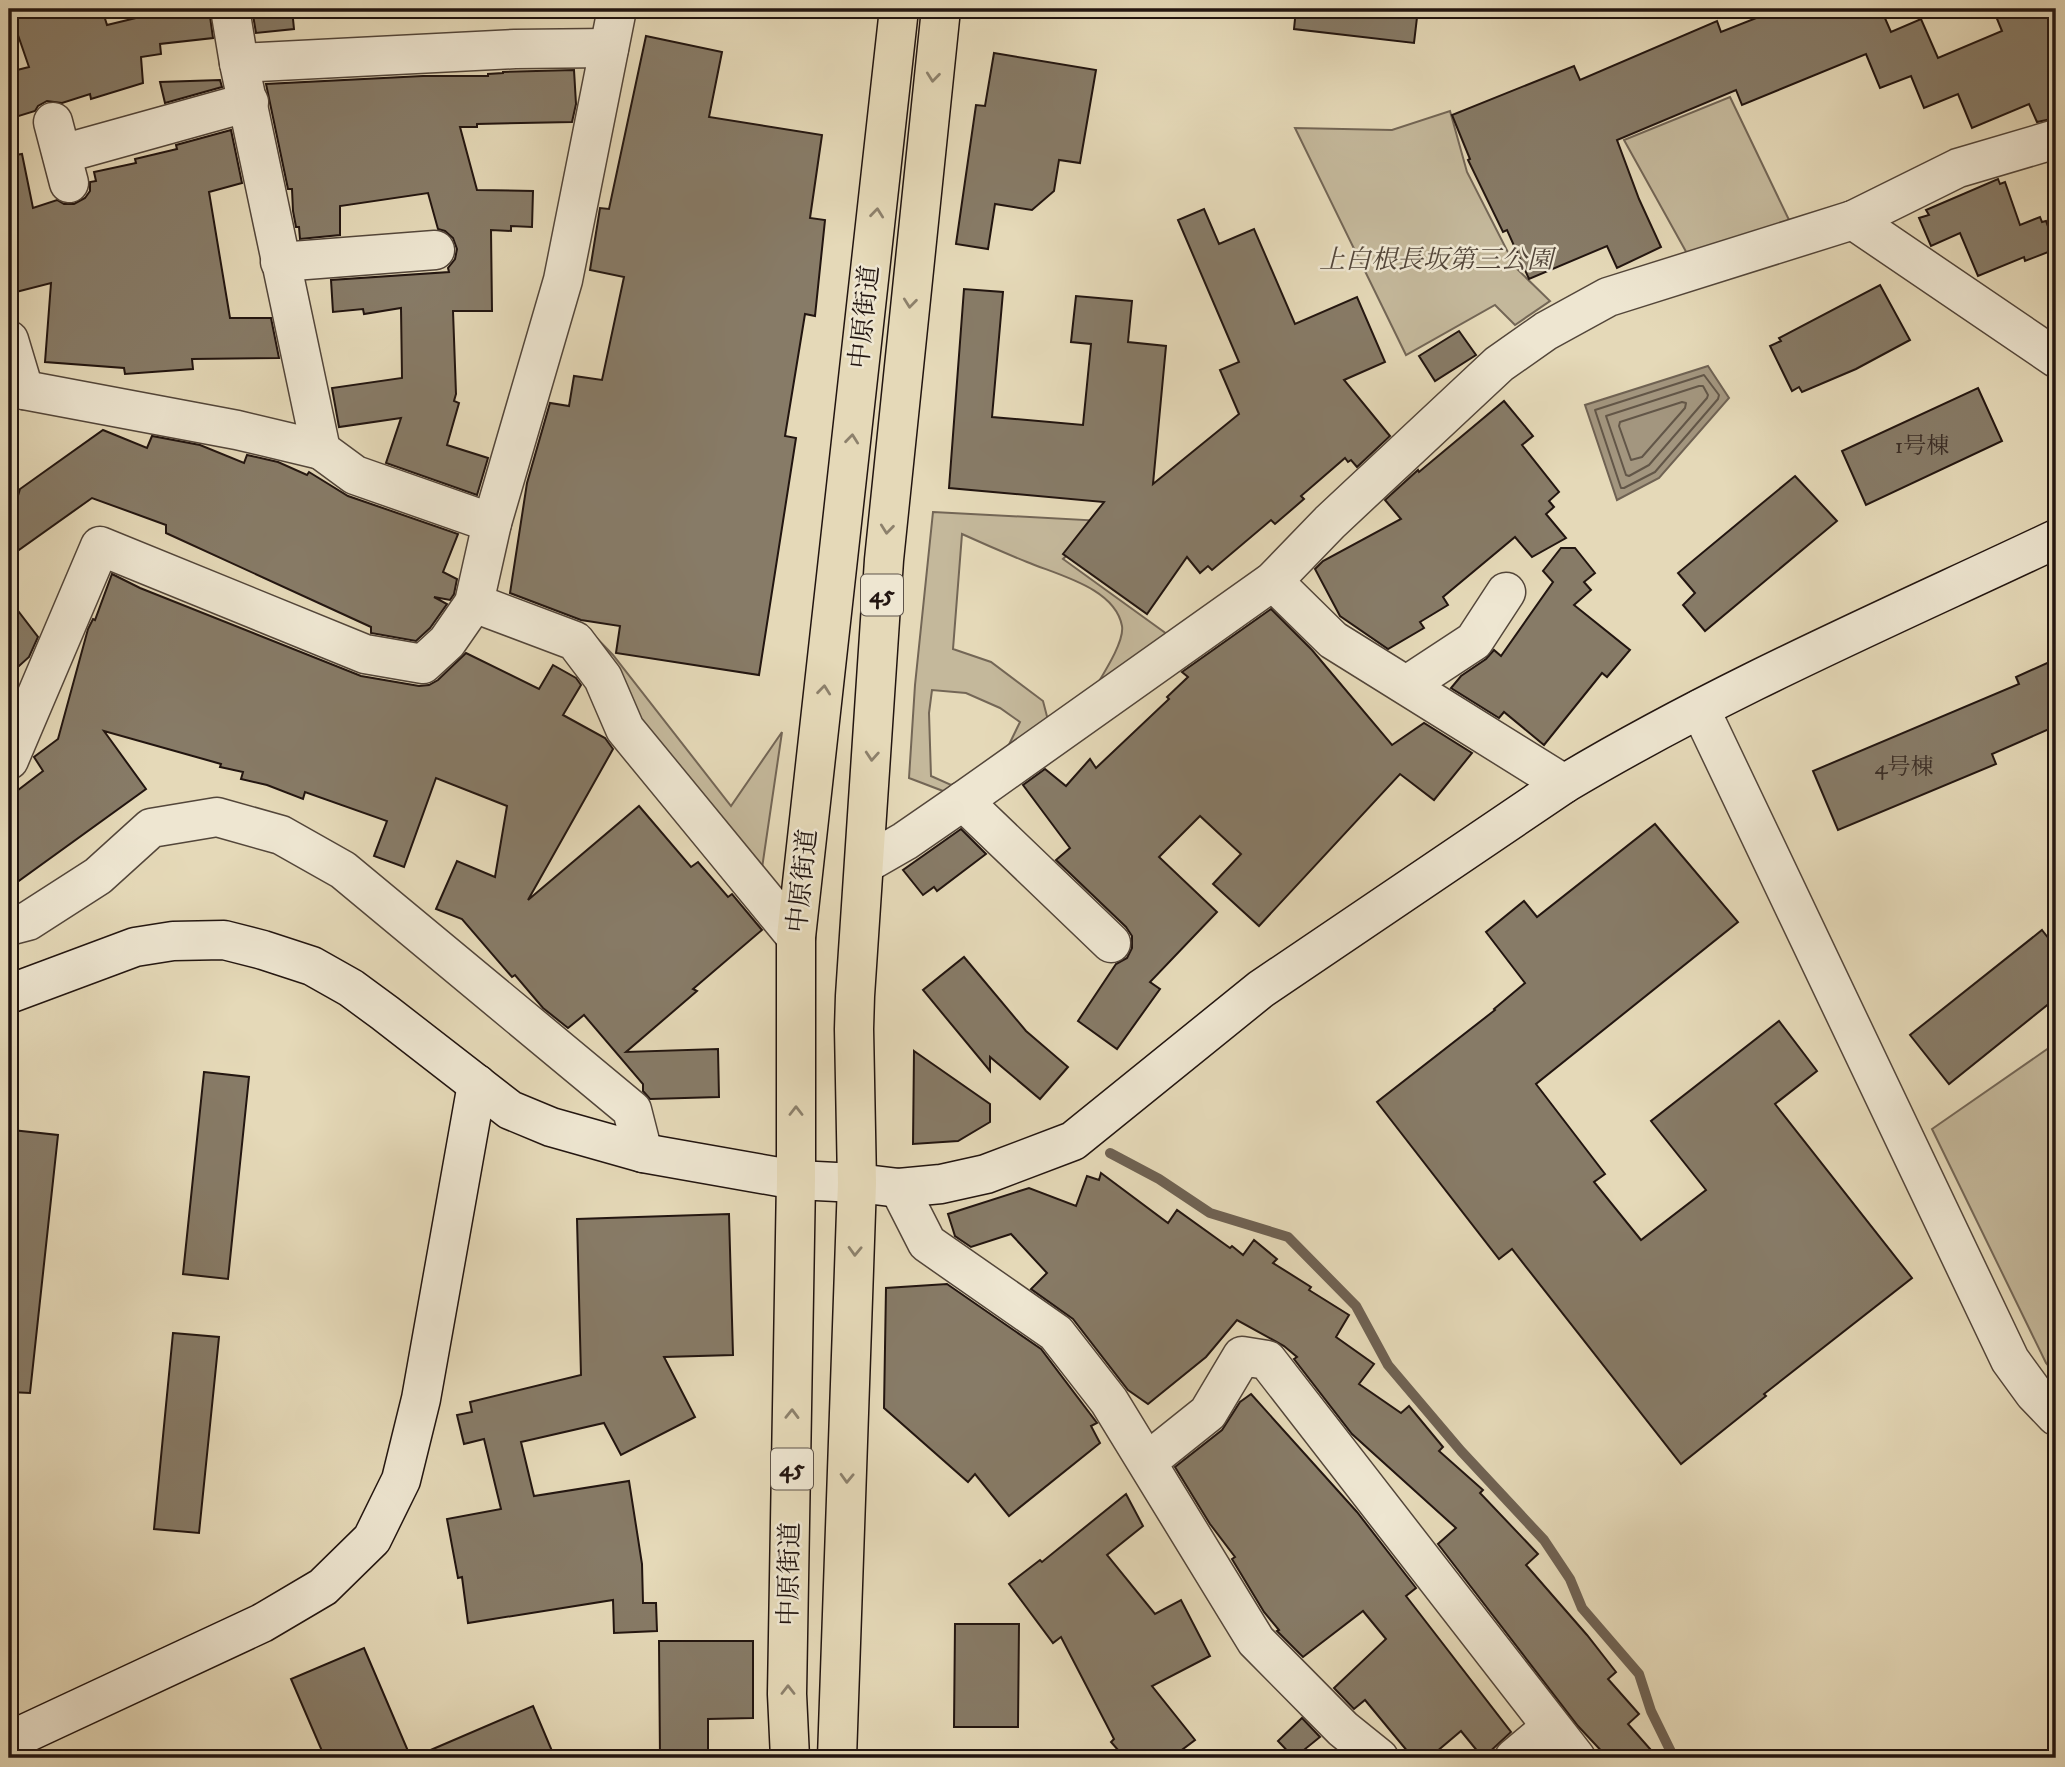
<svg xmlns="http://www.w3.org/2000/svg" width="2065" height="1767" font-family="'IM FELL DW Pica','Noto Serif JP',serif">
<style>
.green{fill:#c4b89b;stroke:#736656;stroke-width:2}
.water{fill:#a3967f;stroke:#6f6253;stroke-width:2}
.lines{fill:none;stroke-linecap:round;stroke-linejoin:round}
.shore{stroke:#625648;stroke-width:2}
.stream{stroke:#6f6253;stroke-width:10}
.building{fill:#877b67;stroke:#221510;stroke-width:2}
.street-casing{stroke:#53463a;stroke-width:41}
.secondary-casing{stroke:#221510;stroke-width:41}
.primary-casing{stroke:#221510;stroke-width:41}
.street{stroke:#eee6d1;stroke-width:38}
.secondary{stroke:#eee6d1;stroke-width:38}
.primary{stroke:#e5d9b8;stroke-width:38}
.oneway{stroke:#8d816c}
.labels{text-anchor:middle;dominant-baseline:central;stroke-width:5;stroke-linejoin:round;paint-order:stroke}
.number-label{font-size:23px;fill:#3b2e26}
.shield{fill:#eee6d1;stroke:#5f544a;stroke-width:2}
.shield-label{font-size:24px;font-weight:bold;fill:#221510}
.park-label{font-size:26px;font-style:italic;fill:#53463a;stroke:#eee6d1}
.street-label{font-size:26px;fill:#221510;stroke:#eee6d1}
</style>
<rect width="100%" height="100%" fill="#e5d9b8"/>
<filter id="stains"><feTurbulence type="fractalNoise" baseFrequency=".00286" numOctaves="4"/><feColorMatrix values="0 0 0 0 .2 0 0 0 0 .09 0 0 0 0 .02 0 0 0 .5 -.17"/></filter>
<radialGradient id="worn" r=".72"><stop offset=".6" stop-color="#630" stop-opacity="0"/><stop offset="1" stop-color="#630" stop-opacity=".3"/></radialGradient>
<g class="green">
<path d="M1730,97L1790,222L1689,257L1624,140Z"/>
<path d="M1450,111L1467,172L1516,268L1550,301L1515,325L1495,305L1406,355L1295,128L1392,130Z"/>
<path d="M933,512L1104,521L1063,559L1171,637L1088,700C1097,683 1125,644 1122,626C1115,588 1058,575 1027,562C1005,553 984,544 962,534L953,649L991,662L1043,701L1049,724L1002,759L1020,722L1000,708L966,693L932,690L929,713L931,776L951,785L977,773L951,794L909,778L915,685Z"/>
<path d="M584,625L613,655L731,806L782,732L761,875L633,719Z"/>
<path d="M2056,1043V1283L2049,1302L2056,1315V1375L2046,1363L1932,1129Z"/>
</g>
<path class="water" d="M1708,366L1729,398L1659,478L1617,500L1585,405Z"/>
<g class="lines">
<g class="shore">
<path d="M1704,375L1719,395L1718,399L1655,472L1624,488H1621L1595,410Z"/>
<path d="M1699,386H1703L1708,395L1707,398L1649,465L1629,476L1626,475L1606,416Z"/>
<path d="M1682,402L1686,403L1685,408L1642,457L1631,460L1619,426L1620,422Z"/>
</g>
<path class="stream" d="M1110,1153L1159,1179L1210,1213L1288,1237L1356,1306L1388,1365L1461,1451L1544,1540L1570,1579L1582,1608L1639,1674L1651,1711L1674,1758"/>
</g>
<g class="building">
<path d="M9,9H102L107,25L173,9H209L213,38L160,44L161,54L141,57L143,83L91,99L90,94L62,103L47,101L38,106L35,111L9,119V72L29,67Z"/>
<path d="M252,9H292L294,29L256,33Z"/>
<path d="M1296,9H1418L1414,43L1294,29Z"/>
<path d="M1779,9H1881L1891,32L1921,19L1938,58L2002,31L1993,9H2056V118L2037,122L2029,104L1972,128L1958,94L1924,108L1911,76L1880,88L1866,54L1742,105L1736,90L1617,140L1639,199L1661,247L1617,268L1607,246L1529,279L1507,230L1503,232L1468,160L1470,159L1452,115L1574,66L1580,80L1717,21L1721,32Z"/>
<path d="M646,36L722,52L709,117L822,135L810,218L825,220L815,316L805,314L785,436L796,438L759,675L616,653L620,626L581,620L510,593L527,483L550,403L569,406L574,376L602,380L624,277L590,270L600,208L609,209Z"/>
<path d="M994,53L1096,70L1080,163L1059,160L1054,191L1032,210L995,204L988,249L956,244L976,105L985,106Z"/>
<path d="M574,70L576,104L572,122L477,124V127H460L477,190L533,191L532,227L511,226V231L491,230L492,311H453L456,394L454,401L459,403L447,445L488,458L477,495L386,463L401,418L339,427L332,388L402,378L401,308L364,314L363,309L333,312L331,280L449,272L448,268L455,259L457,249L453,238L445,231L438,229L428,193L340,206V235L300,239L299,227H296L293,211L292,189H288L266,84L423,76H488V74L503,73V72Z"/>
<path d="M220,80L222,87L165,103L160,82Z"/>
<path d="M231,130L242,183L209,192L230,318H271L279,358L192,359L193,369L125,374L124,368L45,362L51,283L16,292L9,264V156L22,154L33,208L57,200L64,204H74L85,198L90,191V182L96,181L94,172L136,163L135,159L177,149L176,145Z"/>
<path d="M1998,179L2000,184L2005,182L2020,225L2040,217L2042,222L2046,221L2056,249L2025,261L2024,257L1978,276L1960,233L1931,246L1919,218L1929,215L1926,210Z"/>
<path d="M1204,209L1219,244L1254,229L1295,324L1357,297L1385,362L1344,380L1390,436L1357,467L1351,460L1348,462L1345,458L1301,496L1304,499L1275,524L1271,520L1212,570L1208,566L1200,573L1187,557L1147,614L1063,554L1104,502L949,488L964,289L1003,292L992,417L1083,425L1091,344L1071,342L1076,296L1132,301L1128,342L1166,346L1153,484L1239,414L1220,370L1239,362L1178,220Z"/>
<path d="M1880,285L1910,340L1856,369L1802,392L1799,387L1792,391L1770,346L1781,341L1779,338Z"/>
<path d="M1459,331L1476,355L1435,381L1419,356Z"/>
<path d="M1978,388L2002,441L1866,505L1842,451Z"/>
<path d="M1504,401L1533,436L1522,445L1559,492L1549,501L1554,507L1546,514L1566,538L1532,557L1515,537L1443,597L1448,605L1420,622L1424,628L1388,649L1340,616L1315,569L1323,561L1401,519L1385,500L1418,470L1419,472Z"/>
<path d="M103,430L147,448L152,436L200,445L244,463L247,455L278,462L307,475L309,472L348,496L458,534L443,572L457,579L454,594L450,600L434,597L447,604L430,628L416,641L371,633V627L166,533V525L92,498L9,557V526L20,489Z"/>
<path d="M1795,476L1837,521L1705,631L1683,605L1695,593L1678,573Z"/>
<path d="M1561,548H1575L1595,573L1584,582L1591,590L1574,605L1630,650L1607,677L1602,673L1544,745L1504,712L1499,718L1451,688L1461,676L1486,659L1494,650L1501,656L1553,582L1543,571Z"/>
<path d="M112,574L140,588L361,676L419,686L429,685L438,680L466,653L539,689L553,665L576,678L581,685L563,715L605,738L613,749L528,900L639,806L691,867L698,862L728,897L732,894L762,930L693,989L697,991L626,1052L718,1049L719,1097L650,1099L643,1091V1084L584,1015L568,1028L543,1008L515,975L512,977L462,919L436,909L457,861L495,877L507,806L436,778L404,867L374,856L387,821L305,792L303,799L267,785L241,779L243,772L220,767L221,764L104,731L146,789L9,888V797L43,771L34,757L58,739L88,629L93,619L95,620Z"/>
<path d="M9,599L38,637L29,657L9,675Z"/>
<path d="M1271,609L1312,650L1392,745L1424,723L1472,753L1434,800L1400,774L1259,926L1213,884L1241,854L1200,816L1159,857L1217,912L1150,982L1160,989L1117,1049L1078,1021L1116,964L1127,958L1132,948V936L1126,927L1056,860L1070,848L1023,785L1045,769L1066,786L1090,759L1096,768L1169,699L1167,697L1188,677L1182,672Z"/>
<path d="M2056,659V726L1992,754L1996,764L1838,830L1813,771L2019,684L2016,677Z"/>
<path d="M1655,824L1738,922L1536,1084L1605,1174L1594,1182L1641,1240L1706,1190L1651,1121L1779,1021L1817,1071L1775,1104L1912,1278L1764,1394L1766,1396L1681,1464L1512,1249L1499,1259L1377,1102L1495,1010L1494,1009L1525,983L1486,932L1524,901L1537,917Z"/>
<path d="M961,829L986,854L937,891L934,887L923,895L903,870Z"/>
<path d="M2042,930L2056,948V998L1949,1084L1910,1035Z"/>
<path d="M964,957L1026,1031L1068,1067L1040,1099L990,1057V1071L923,990Z"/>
<path d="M914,1051L990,1104V1122L958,1141L913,1144Z"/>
<path d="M204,1072L249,1077L228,1279L183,1274Z"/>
<path d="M12,1130L58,1135L30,1393L9,1392V1157Z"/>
<path d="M1101,1173L1168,1223L1177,1210L1230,1248L1232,1246L1243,1255L1254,1240L1277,1259L1273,1263L1311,1287L1309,1290L1349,1315L1336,1337L1374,1364L1359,1384L1401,1413L1409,1406L1443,1447L1439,1451L1483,1490L1480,1493L1538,1554L1526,1565L1587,1635L1616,1672L1608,1679L1639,1714L1628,1724L1658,1758H1608L1578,1726L1438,1544L1456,1528L1352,1434L1294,1359L1297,1357L1284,1346L1237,1320L1206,1357L1148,1404L1128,1390L1073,1319L1031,1289L1047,1273L1011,1234L971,1247L955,1236L948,1214L1029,1188L1076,1206L1087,1176L1099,1180Z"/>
<path d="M729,1214L733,1355L664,1357L695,1417L621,1455L604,1423L521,1442L534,1496L629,1481L642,1564L643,1603H656L657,1631L614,1633L613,1600L468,1623L462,1577L458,1578L447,1519L501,1509L484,1439L464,1444L457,1415L472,1412L470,1402L581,1375L577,1219Z"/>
<path d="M947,1284L1041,1349L1097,1423L1091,1426L1100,1443L1009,1516L975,1474L968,1482L884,1408L886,1288Z"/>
<path d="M173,1333L219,1337L199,1533L154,1529Z"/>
<path d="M1251,1394L1357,1512L1416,1588L1406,1596L1511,1732L1483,1758L1461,1731L1429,1758H1413L1365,1700L1354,1709L1334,1688L1386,1639L1363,1611L1303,1657L1277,1631L1279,1630L1264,1612L1232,1559L1235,1557L1210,1524L1175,1467L1222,1430L1240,1402Z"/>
<path d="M1126,1494L1143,1526L1107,1555L1155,1614L1181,1600L1210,1656L1152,1686L1195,1740L1171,1758H1125L1111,1742L1114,1739L1061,1637L1053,1643L1009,1584L1040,1560L1042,1562Z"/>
<path d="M955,1624H1019L1018,1727H954Z"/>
<path d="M659,1641H753V1718L708,1719V1758H660Z"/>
<path d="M364,1648L411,1758H325L291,1679Z"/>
<path d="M533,1706L555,1758H412Z"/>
<path d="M1302,1718L1320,1737L1294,1758L1278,1741Z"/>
</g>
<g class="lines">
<g class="street-casing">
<g id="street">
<path d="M230,9L239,63L321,450L355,475L492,523"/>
<path d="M239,63L515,49L609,48"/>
<path d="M53,122L69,183"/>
<path d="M62,154L249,102"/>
<path d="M1853,220L2056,358"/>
<path d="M280,262L435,250"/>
<path d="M9,340L24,390"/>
<path d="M9,384L24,390L237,430L321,450"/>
<path d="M1273,581L1333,640L1564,784"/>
<path d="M474,603L575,641L603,678L625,729L796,937"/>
<path d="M1407,685L1474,641L1506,592"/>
<path d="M1700,709L2010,1360L2034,1393L2056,1416"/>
<path d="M9,760L100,546L365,654L423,664L447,642L474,603L492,523L563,280L617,9"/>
<path d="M963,801L1111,943"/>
<path d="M865,864L905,841L963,801L1273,581L1330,522L1499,364L1546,331L1608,297L1853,220L1958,168L2056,139"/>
<path d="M9,926L28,921L98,876L151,828L217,817L281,835L343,870L632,1110L643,1153"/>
<path d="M899,1188L927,1243L1056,1333L1109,1401L1256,1641L1343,1729L1379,1758"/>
<path d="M1148,1461L1208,1413L1242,1356L1267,1360L1576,1758"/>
<path d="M1514,1758L1551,1727"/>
</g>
</g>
<g class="secondary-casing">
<g id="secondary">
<path d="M9,994L135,947L173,941L224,940L263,950L312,966L351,988L385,1013L510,1110L551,1127L643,1153L796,1180L857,1183L899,1188L941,1184L986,1174L1073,1141L1261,989L1564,784C1721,690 1891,617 2056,539"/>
<path d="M9,1741L262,1623L323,1587L372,1539L401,1480L421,1399L477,1084"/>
</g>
</g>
<g class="primary-casing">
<g id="primary">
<path d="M790,1758L787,1694L796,1180V937L899,9"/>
<path d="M837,1758L857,1183L854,1029L855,996L884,560L941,9"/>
</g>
</g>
<use href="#street" class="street"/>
<use href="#secondary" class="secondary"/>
<use href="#primary" class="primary"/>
</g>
<defs><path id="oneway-chevron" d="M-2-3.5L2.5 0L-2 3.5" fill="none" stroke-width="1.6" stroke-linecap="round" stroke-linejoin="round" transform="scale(1.75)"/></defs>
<g class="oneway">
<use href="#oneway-chevron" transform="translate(933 77) rotate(96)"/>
<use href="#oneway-chevron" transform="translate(877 213) rotate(-84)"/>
<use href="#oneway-chevron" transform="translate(910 303) rotate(96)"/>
<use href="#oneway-chevron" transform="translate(852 439) rotate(-84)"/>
<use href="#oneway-chevron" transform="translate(887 529) rotate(96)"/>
<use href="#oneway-chevron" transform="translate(824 690) rotate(-84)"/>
<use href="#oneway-chevron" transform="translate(872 756) rotate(94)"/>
<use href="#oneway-chevron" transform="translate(796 1111) rotate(-90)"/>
<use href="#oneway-chevron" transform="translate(855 1251) rotate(92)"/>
<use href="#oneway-chevron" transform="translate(792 1414) rotate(-89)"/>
<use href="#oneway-chevron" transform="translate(847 1478) rotate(92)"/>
<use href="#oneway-chevron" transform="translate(788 1690) rotate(-90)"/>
</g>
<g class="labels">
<g class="number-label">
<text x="1922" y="446">1号棟</text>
<text x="1904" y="767">4号棟</text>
</g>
<g class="shield">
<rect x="861" y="574.5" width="42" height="41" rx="5"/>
<rect x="771" y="1448.5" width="42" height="41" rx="5"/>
</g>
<g class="shield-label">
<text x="882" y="595">45</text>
<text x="792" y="1469">45</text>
</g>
<g class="park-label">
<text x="1436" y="260">上白根長坂第三公園</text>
</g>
<g class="street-label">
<text transform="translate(865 317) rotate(-84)">中原街道</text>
<text transform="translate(803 881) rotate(-84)">中原街道</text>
<text transform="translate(790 1574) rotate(-89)">中原街道</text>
</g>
</g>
<rect width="2065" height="1767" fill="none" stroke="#e5d9b8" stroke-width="35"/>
<rect x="10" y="10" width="2044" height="1746" fill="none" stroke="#221510" stroke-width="3.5"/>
<rect x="18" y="18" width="2030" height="1732" fill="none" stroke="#221510" stroke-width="2"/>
<rect width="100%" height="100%" filter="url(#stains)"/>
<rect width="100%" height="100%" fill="url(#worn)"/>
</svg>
